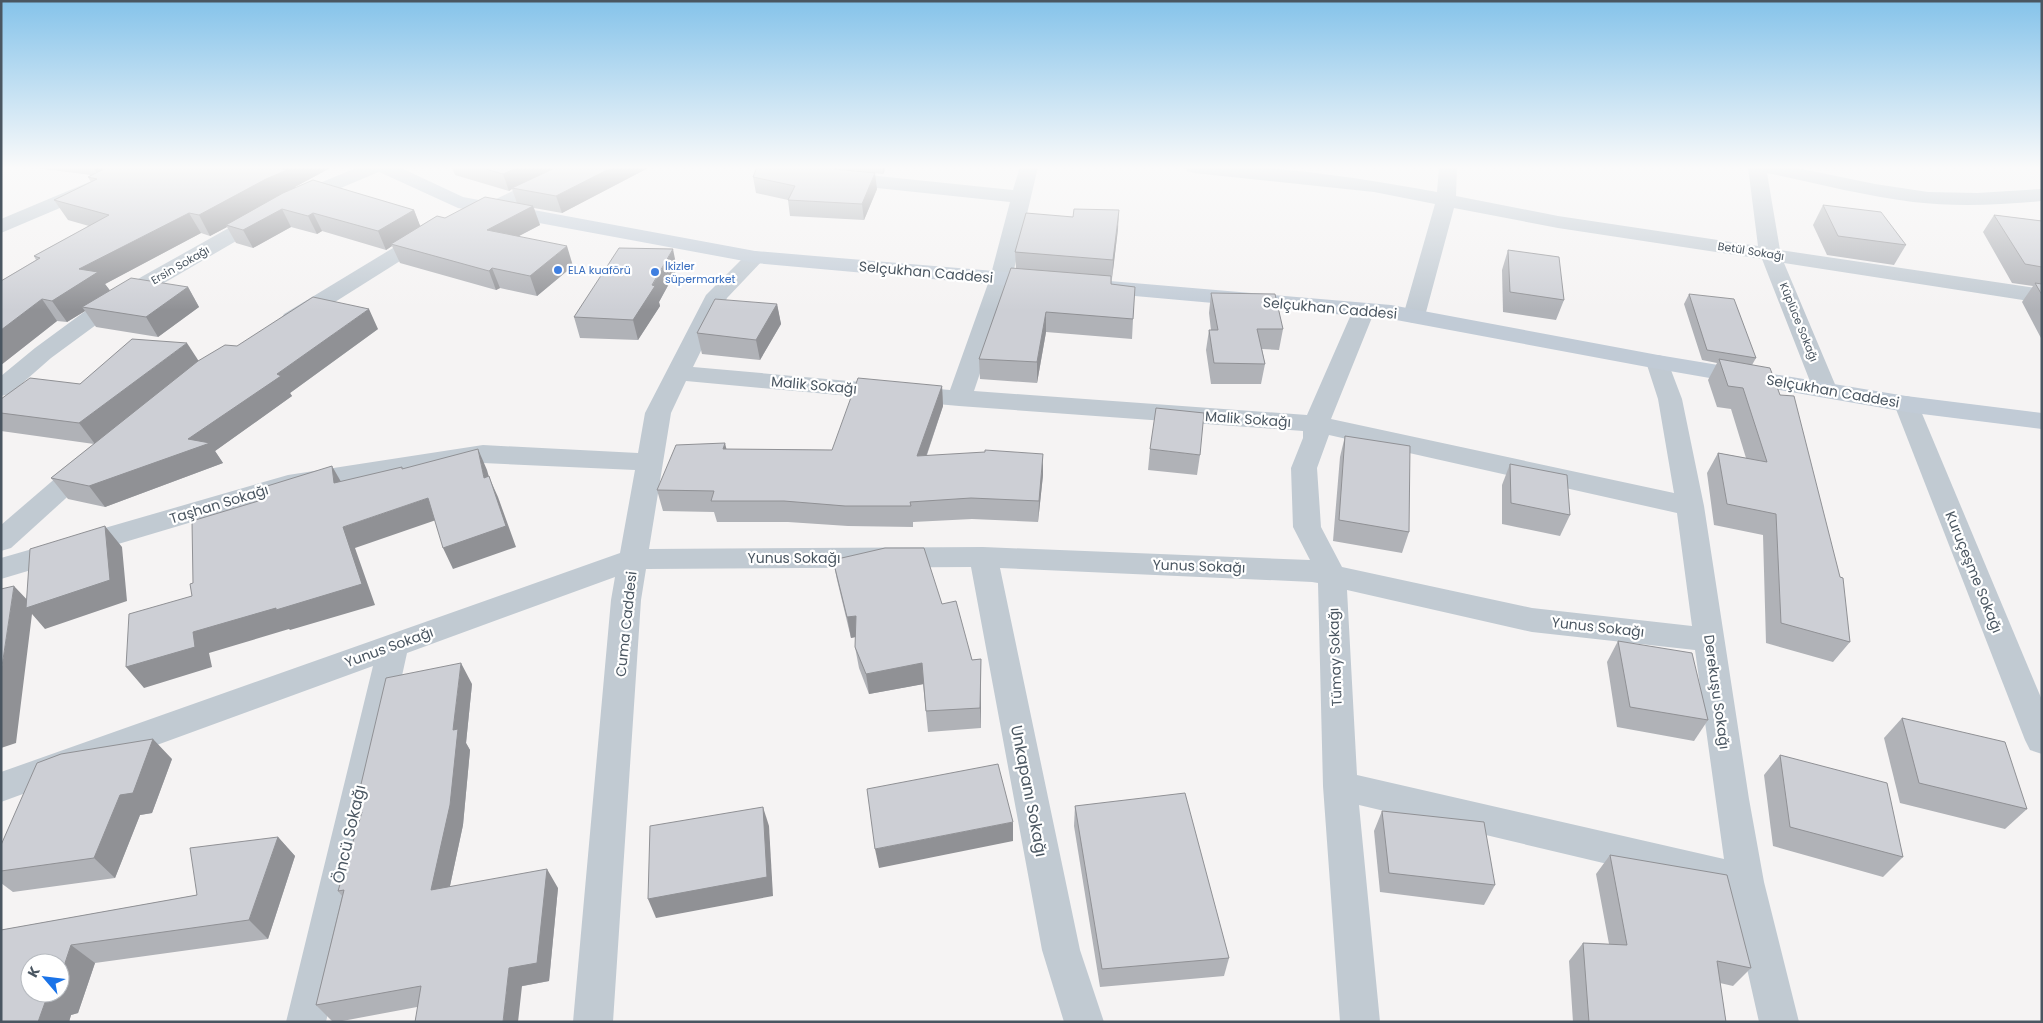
<svg xmlns="http://www.w3.org/2000/svg" width="2043" height="1023" font-family="Poppins,sans-serif">
<style>
.lines{fill:none;stroke-linecap:round;stroke-linejoin:round}
.street{fill:#c1cad2;fill-rule:evenodd}
.secondary{fill:#c1cbd6;fill-rule:evenodd}
.wall{fill:#b0b2b7}
.shaded-wall{fill:#909195}
.building{fill:#cdcfd5;stroke:#909195}
.shop-dot{fill:#3f7fe0;stroke:#fff;stroke-width:2}
.labels{text-anchor:middle;dominant-baseline:central;stroke-width:4.5;stroke-linejoin:round;paint-order:stroke}
.far-street-label{font-size:11px;fill:#4a5661;stroke:#fff}
.far-shop-label{font-size:11px;fill:#366cbe;stroke:#fff;text-anchor:start}
.street-label{font-size:14px;fill:#4a5661;stroke:#fff}
.near-street-label{font-size:16px;fill:#4a5661;stroke:#fff}
</style>
<rect width="100%" height="100%" fill="#f5f3f3"/>
<g class="lines">
<g class="street">
<path d="M125,167H149L147,171L1,233V219Z"/>
<path d="M358,167H383L381,171L291,209L159,286L100,322L51,358L10,394L1,396V376L35,348L84,312L143,276L277,201Z"/>
<path d="M562,167H585L583,171L500,212L493,214L486,212L483,208L486,204Z"/>
<path d="M1020,167H1038L1012,278L974,391L1307,415L1353,310L1356,305L1364,303L1372,305L1375,310L1331,419L1674,493L1658,399L1646,362L1650,357L1658,355L1666,357L1682,399L1704,506L1749,799L1764,882L1799,1022H1759L1730,893L1359,805L1380,1022H1340L1323,786L1318,583L1312,582L1000,568L1080,950L1104,1022H1064L1042,950L971,567L646,569L641,600L613,1022H573L611,600L615,577L407,653L326,1022H286L373,666L1,802V772L620,553L635,470L483,463L289,493L1,579V558L288,475L483,445L638,453L645,413L706,295L748,253L755,251L762,253L766,257L727,298L693,367L950,390L990,278L1010,202L839,184L832,182L829,178L832,174L839,172L1013,190ZM686,381L959,406L1303,431V438L1291,468L1293,527L1310,560L983,547L649,549L671,413ZM1329,435L1677,513L1692,626L1532,608L1342,567L1321,527L1317,468ZM1347,590L1532,632L1695,650L1724,859L1357,775Z"/>
<path d="M1185,167C1208,167 1231,165 1254,167C1315,171 1376,181 1437,192L1439,167H1457L1456,196L1558,216L1758,246L1748,167H1792L1875,184L1928,192L1977,193L2042,189V201C1999,205 1956,207 1913,202C1864,196 1816,183 1767,173L1780,250L2042,289V303L1784,263L1837,389L1834,394L1825,397L1816,394L1813,389L1762,259L1558,228L1454,208L1425,316L1422,321L1414,323L1406,321L1403,316L1435,204L1374,192L1194,173L1187,171Z"/>
<path d="M428,229L435,231L438,235L435,239L300,324L292,326L284,324L281,319L284,314L421,231Z"/>
<path d="M1906,396L1915,398L1918,404L2042,700V754L2030,750L2025,740L1894,404L1897,398Z"/>
<path d="M88,455L97,458L101,464L97,470L11,548L1,551V525L79,458Z"/>
</g>
<g class="secondary">
<path d="M375,167H399L463,197L755,251L1043,275L1051,277L1054,282L1051,287L1043,289L755,263L458,208L377,171Z"/>
<path d="M1098,280L1391,305L1658,355L1906,396L2042,413V429L1906,412L1658,369L1391,319L1090,292L1087,287L1090,282Z"/>
</g>
</g>
<g class="wall">
<path d="M28,167H332L295,187V188L414,210L420,226L445,218L517,203L512,189L509,191L455,175L452,167H650L562,213L534,208L540,225L519,236L573,266L537,296L500,288L496,290L400,263L392,246L386,250L322,231L317,234L291,227L253,248L236,243L227,227L210,236L201,233L105,284L110,291L188,287L199,307L158,337L96,327L85,311L67,322L57,321L1,365V281L36,260L34,256L89,226L68,220L54,200L91,182L88,177L91,175Z"/>
<path d="M757,167H886L883,174L836,169L877,189L864,220L790,216L788,200L756,193L753,177Z"/>
<path d="M1823,205L1906,245L1894,265L1827,255L1813,225Z"/>
<path d="M1994,215L2042,221V340L2022,302L2033,286L2012,283L1983,232Z"/>
<path d="M1118,229L1111,285L1133,319L1132,339L1046,332L1037,383L980,379L979,359L1016,268L1015,252Z"/>
<path d="M1508,250L1564,300L1556,320L1503,312L1502,270Z"/>
<path d="M677,269L659,302L660,306L638,340L580,338L574,317Z"/>
<path d="M1211,293L1283,329L1279,350L1262,349L1265,364L1261,384H1211L1206,350L1209,330H1211L1209,313Z"/>
<path d="M1689,294L1756,358L1752,365L1850,642L1833,662L1766,643L1763,535L1714,525L1707,473L1718,453L1746,458L1731,409L1717,407L1708,380L1717,363L1702,360L1684,304Z"/>
<path d="M777,304L781,324L760,360L702,354L697,333Z"/>
<path d="M378,329L290,393L292,396L215,451L223,463L105,507L68,499L51,478L94,444L1,431V399L199,361L237,346Z"/>
<path d="M942,386L943,406L927,455L1043,475L1038,522L972,519L913,522V527L848,526L788,522H717L714,512L663,511L657,490L727,449L832,450Z"/>
<path d="M1345,436L1409,532L1402,553L1333,541L1340,457Z"/>
<path d="M1150,449L1200,455L1197,475L1148,470Z"/>
<path d="M1510,464L1570,515L1560,536L1502,524V485Z"/>
<path d="M833,560L942,604L972,660L981,659V728L928,732L923,684L869,694L859,668L855,647L856,637L851,638L837,580Z"/>
<path d="M1618,641L1708,720L1694,741L1617,727L1607,662Z"/>
<path d="M472,684L466,743L470,750L463,825L450,886L558,888L549,981L417,1007L337,1022H333L316,1005L342,896L338,891Z"/>
<path d="M1902,718L2027,809L2005,829L1900,803L1884,738Z"/>
<path d="M1780,755L1903,857L1883,877L1773,846L1764,775Z"/>
<path d="M172,759L152,813L140,815L115,878L13,892L1,883V845Z"/>
<path d="M1075,806L1229,958L1224,976L1100,987L1074,826Z"/>
<path d="M1382,811L1495,885L1484,905L1380,892L1374,831Z"/>
<path d="M278,837L295,856L268,939L95,963L78,1013L71,1015L69,1022H1V930L197,895Z"/>
<path d="M1610,855L1751,968L1733,986L1720,983L1726,1022H1573L1569,961L1583,943L1609,944L1596,874Z"/>
</g>
<g class="shaded-wall">
<path d="M93,167H121L99,176Z"/>
<path d="M285,167H332L295,187L297,191L226,225L227,227L210,236L199,215Z"/>
<path d="M518,167H558L512,188V189L509,191L503,174Z"/>
<path d="M613,167H650L562,213L556,196Z"/>
<path d="M823,167H836V169Z"/>
<path d="M883,167H886L883,174Z"/>
<path d="M875,173L877,189L864,220L862,204Z"/>
<path d="M533,206L540,225L494,249L487,230Z"/>
<path d="M282,209L291,227L253,248L243,230Z"/>
<path d="M414,210L421,228L391,244L392,246L386,250L378,231Z"/>
<path d="M1119,210L1118,229L1112,279L1113,260Z"/>
<path d="M189,213L201,233L105,284L112,293L82,307L85,311L67,322L52,301L79,269Z"/>
<path d="M313,213L322,231L317,234L308,216Z"/>
<path d="M567,246L573,266L537,296L530,276Z"/>
<path d="M673,249L677,269L659,302L660,306L638,340L633,320Z"/>
<path d="M492,268L500,288L496,290L489,271Z"/>
<path d="M188,287L199,307L158,337L146,317Z"/>
<path d="M42,299L57,321L1,365V330Z"/>
<path d="M777,304L781,324L760,360L756,340Z"/>
<path d="M369,309L378,329L290,393L292,396L215,451L223,463L105,507L89,486L188,439L277,374Z"/>
<path d="M1046,312V332L1037,383V362Z"/>
<path d="M187,343L200,363L95,444L79,423Z"/>
<path d="M942,386L943,406L919,477L917,456Z"/>
<path d="M725,443L730,464L723,449Z"/>
<path d="M478,449L487,470L489,477L498,497L516,547L453,569L443,548L484,478Z"/>
<path d="M1043,454V475L1038,522L1039,501Z"/>
<path d="M332,466L344,487L334,483Z"/>
<path d="M428,498L439,519L355,548L375,605L290,630L289,629L209,653L212,667L144,688L126,667L193,632L343,527Z"/>
<path d="M105,526L122,547L127,601L45,629L32,614L16,743L1,748V673L14,586L33,606Z"/>
<path d="M856,616L859,636L851,638L847,617Z"/>
<path d="M981,659V728L980,708Z"/>
<path d="M461,663L472,684L466,743L470,750L463,825L445,909L431,890L453,730Z"/>
<path d="M922,663L924,684L869,694L866,674Z"/>
<path d="M153,739L172,759L152,813L140,815L115,878L94,858L120,795Z"/>
<path d="M763,807L769,826L773,896L656,918L648,899Z"/>
<path d="M362,812L369,833L354,814Z"/>
<path d="M1013,822V841L879,868L875,849Z"/>
<path d="M278,837L295,856L268,939L249,920Z"/>
<path d="M547,869L558,888L549,981L522,986L518,1022H503L509,968Z"/>
<path d="M71,945L95,963L78,1013L71,1015L69,1022H38L47,997L55,993H60V978Z"/>
</g>
<g class="building">
<path d="M108,167H285L281,169L287,170L266,179L199,215L189,213L79,269L98,272L52,301L42,299L1,330V281L40,258L34,256L109,215L54,200L97,179L88,177Z"/>
<path d="M478,167H518L503,174Z"/>
<path d="M557,167H613L556,196L512,188Z"/>
<path d="M757,167H827L834,169L875,173L862,204L788,200L795,186L753,177Z"/>
<path d="M313,180L414,210L378,231L313,213L308,216L282,209L243,230L226,225L283,193Z"/>
<path d="M485,197L533,206L487,230L567,246L530,276L492,268L489,271L391,244L437,216L445,218Z"/>
<path d="M1823,205L1881,212L1906,245L1838,236Z"/>
<path d="M1074,209L1119,210L1113,260L1015,252L1026,213L1073,217Z"/>
<path d="M1994,215L2042,221V267L2025,264Z"/>
<path d="M619,248L673,249L652,285L655,286L633,320L574,317Z"/>
<path d="M1508,250L1559,257L1564,300L1510,292Z"/>
<path d="M1011,268L1111,276V284L1135,287L1133,319L1046,312L1037,362L979,359Z"/>
<path d="M131,278L188,287L146,317L82,307Z"/>
<path d="M2035,283L2042,284V295Z"/>
<path d="M1211,293L1275,294L1283,329H1257L1265,364L1214,363L1209,330H1218Z"/>
<path d="M1689,294L1734,299L1756,358L1707,350Z"/>
<path d="M313,297L369,309L277,374L281,376L188,439L210,443L89,486L51,478L198,361L225,345L237,346Z"/>
<path d="M715,299L777,304L756,340L697,333Z"/>
<path d="M132,339L187,343L79,423L1,413V399L30,378L80,384Z"/>
<path d="M1719,359L1770,368L1780,395L1794,396L1840,577L1843,578L1850,642L1781,623L1776,514L1727,504L1718,453L1767,462L1743,388L1728,386Z"/>
<path d="M858,378L942,386L917,456L985,452V450L1043,454L1039,501L971,498L910,502L911,506H845L784,501H711L714,491L657,490L676,445L725,443L723,449L832,450Z"/>
<path d="M1156,408L1204,413L1200,455L1150,449Z"/>
<path d="M1345,436L1410,446L1409,532L1339,520Z"/>
<path d="M478,449L484,478L489,476L506,526L443,548L428,498L343,527L362,584L276,610V608L193,632L195,647L126,667L129,614L192,596L190,584L193,583L192,521L265,499L264,487L332,466L334,483L402,467V469Z"/>
<path d="M1510,464L1567,475L1570,515L1511,503Z"/>
<path d="M105,526L110,580L26,608L30,549Z"/>
<path d="M885,548H924L942,604L956,601L972,660L981,659L980,708L926,711L922,663L866,674L855,647L856,616L847,617L833,560Z"/>
<path d="M14,586L1,673V589Z"/>
<path d="M1618,641L1692,653L1708,720L1630,707Z"/>
<path d="M461,663L453,730L458,729L450,805L431,890L547,869L537,963L509,968L503,1022H415L421,986L316,1005L344,890L338,891L362,812L354,814L386,678Z"/>
<path d="M1902,718L2005,742L2027,809L1919,783Z"/>
<path d="M153,739L133,793L120,795L94,858L1,871V845L37,763L61,754Z"/>
<path d="M1780,755L1887,783L1903,857L1790,827Z"/>
<path d="M998,764L1013,822L875,849L867,789Z"/>
<path d="M1185,793L1229,958L1102,969L1075,806Z"/>
<path d="M763,807L767,877L648,899L650,826Z"/>
<path d="M1382,811L1484,822L1495,885L1389,873Z"/>
<path d="M278,837L249,920L71,945L60,978V963H30V993H55L54,996L47,997L38,1022H1V930L197,895L190,848Z"/>
<path d="M1610,855L1727,875L1751,968L1717,961L1726,1022H1589L1583,943L1627,945Z"/>
</g>
<linearGradient id="sky" x2="0" y2="1"><stop stop-color="#85c3ea"/><stop offset="0.54" stop-color="#fafafa"/><stop offset="1" stop-color="#fafafa" stop-opacity="0"/></linearGradient>
<rect width="2043" height="310" fill="url(#sky)"/>
<g class="shop-dot">
<circle cx="558" cy="270" r="5"/>
<circle cx="655" cy="272" r="5"/>
</g>
<g class="labels">
<g class="far-street-label">
<text transform="translate(1751 251) rotate(9)">Betül Sokağı</text>
<text transform="translate(180 265) rotate(-30)">Ersin Sokağı</text>
<text transform="translate(1799 322) rotate(68)">Küplüce Sokağı</text>
</g>
<g class="far-shop-label">
<text x="665" y="266">İkizler<tspan x="665" dy="13">süpermarket</tspan></text>
<text x="568" y="270">ELA kuaförü</text>
</g>
<g class="street-label">
<text transform="translate(926 272) rotate(5)">Selçukhan Caddesi</text>
<text transform="translate(1330 308) rotate(5)">Selçukhan Caddesi</text>
<text transform="translate(814 385) rotate(5)">Malik Sokağı</text>
<text transform="translate(1833 391) rotate(10)">Selçukhan Caddesi</text>
<text transform="translate(1248 419) rotate(4)">Malik Sokağı</text>
<text transform="translate(219 504) rotate(-17)">Taşhan Sokağı</text>
<text x="794" y="558">Yunus Sokağı</text>
<text transform="translate(1199 566) rotate(2)">Yunus Sokağı</text>
<text transform="translate(1974 572) rotate(68)">Kuruçeşme Sokağı</text>
<text transform="translate(626 624) rotate(-84)">Cuma Caddesi</text>
<text transform="translate(1598 627) rotate(6)">Yunus Sokağı</text>
<text transform="translate(389 647) rotate(-20)">Yunus Sokağı</text>
<text transform="translate(1335 657) rotate(-92)">Tümay Sokağı</text>
<text transform="translate(1717 692) rotate(82)">Derekuşu Sokağı</text>
</g>
<g class="near-street-label">
<text transform="translate(1029 791) rotate(79)">Unkapanı Sokağı</text>
<text transform="translate(349 834) rotate(-77)">Öncü Sokağı</text>
</g>
</g>
<rect width="2043" height="1023" fill="none" stroke="#4a5661" stroke-width="5"/>
<g transform="translate(45 978) rotate(298)"><circle r="24" fill="#ffffff" stroke="#b7bbc0"/>
<path d="M0-4L9 19L0 12L-9 19Z" fill="#1a73e8"/>
<text y="-8" font-size="14" font-weight="bold" text-anchor="middle" fill="#4a5661">K</text>
</g>
</svg>
